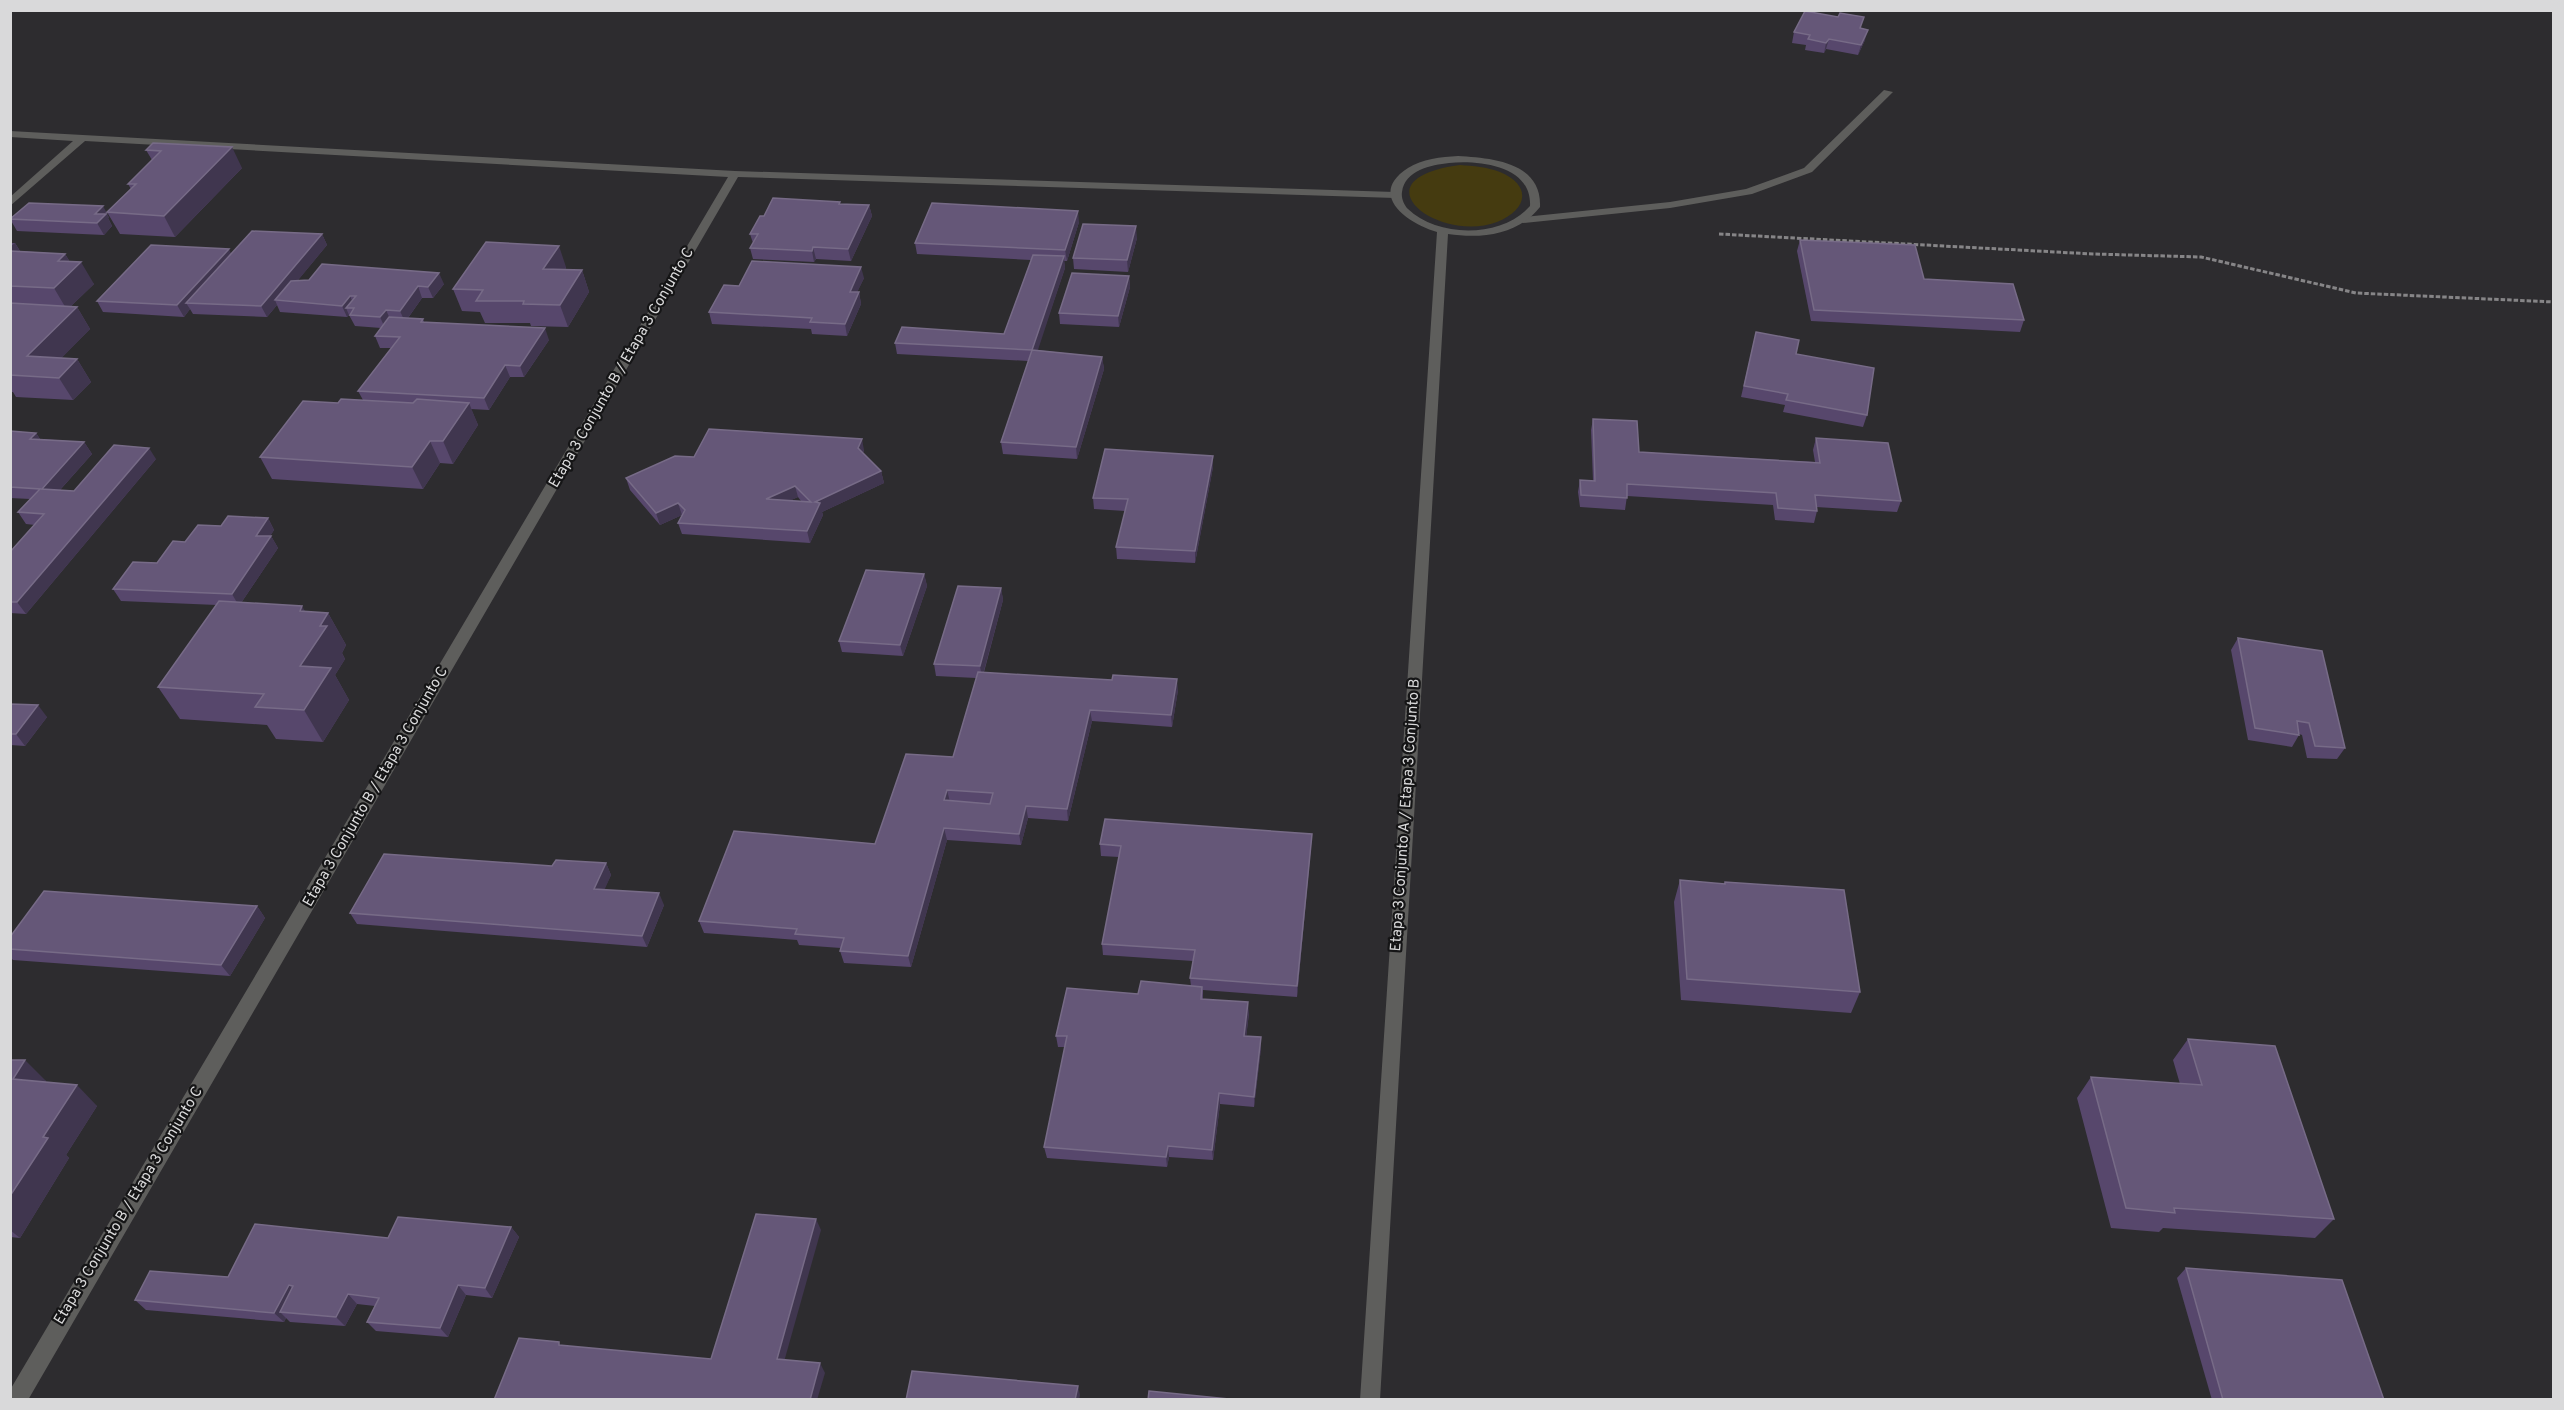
<svg xmlns="http://www.w3.org/2000/svg" width="2564" height="1410" font-family="Overpass,sans-serif">
<style>
.green{fill:#453b10}
.lines{fill:none;stroke-linecap:round;stroke-linejoin:round}
.path{stroke:#868587;stroke-width:3;stroke-dasharray:4.5 2;stroke-linecap:butt}
.service{fill:#5e5e5c;fill-rule:evenodd}
.minor{fill:#5e5e5c;fill-rule:evenodd}
.tertiary{fill:#5e5e5c;fill-rule:evenodd}
.wall{fill:#57476c;fill-rule:evenodd}
.shaded-wall{fill:#40364f}
.building{fill:#655778;stroke:#776b87;stroke-width:1.5;fill-rule:evenodd}
.labels{text-anchor:middle;dominant-baseline:central;stroke-width:4.5;stroke-linejoin:round;paint-order:stroke}
.street-label{font-size:15px;fill:#d9d9da;stroke:#151516}
</style>
<rect width="100%" height="100%" fill="#2d2c2f"/>
<path class="green" d="M1460,165C1473,166 1487,167 1500,172C1533,186 1527,210 1497,222C1438,244 1354,179 1460,165Z"/>
<g class="lines">
<path class="path" d="M1719,234L2093,254L2201,257L2356,293L2554,302"/>
<path class="service" d="M1884,90L1893,92L1812,172L1752,194L1670,208L1523,223L1517,220L1523,217L1670,202L1746,189L1804,168Z"/>
<path class="minor" d="M10,131L735,171L1395,192L1400,195L1395,198L738,177L28,1400H10V1390L728,177L85,141L10,206V197L73,141L10,137Z"/>
<path class="tertiary" d="M1458,156C1492,158 1542,162 1540,207C1518,235 1482,239 1448,234L1380,1400H1360L1437,232C1409,224 1366,195 1408,168C1422,159 1441,157 1458,156ZM1449,163C1480,160 1532,166 1530,206C1502,238 1438,238 1408,209C1404,205 1401,198 1402,192C1405,170 1431,165 1449,163Z"/>
</g>
<g class="wall">
<path d="M1862,28L1865,40L1858,55L1826,49L1824,53L1805,50L1806,45L1792,43L1794,32Z"/>
<path d="M153,143L242,168L175,237L120,234L107,212L131,189L128,184L152,160L146,150Z"/>
<path d="M841,204L869,205L872,216L851,261L816,259L814,262L753,259L750,248L753,243L750,234L764,216Z"/>
<path d="M109,217L108,218L112,226L104,235L17,231L10,219Z"/>
<path d="M1079,222L1067,261H1064L1065,268L1037,350L1102,357L1104,369L1077,459L1003,454L1001,442L1028,361L897,354L895,343L1004,334L1031,260L917,254L915,243Z"/>
<path d="M322,234L327,245L298,280L444,284L433,298H422L408,318L423,319L424,322L549,340L524,377H510L489,410L471,409L478,425L453,464L440,463L423,489L272,479L260,457L338,403L363,400L358,391L391,348H380L375,336L381,328L355,326L349,315L347,317L280,312L277,305L267,317L193,314L190,309L184,317L103,312L97,301L231,253Z"/>
<path d="M1137,238L1128,272L1074,269L1073,258Z"/>
<path d="M1800,240L1924,279L2024,320L2020,332L1811,321L1797,251Z"/>
<path d="M10,243H15L20,251L65,254L70,262L94,284L71,306L77,307L90,329L61,358L77,359L91,382L73,400L16,397L13,392H10Z"/>
<path d="M566,267L565,270H582L589,292L568,327L531,326L530,323H485L480,312L462,311L453,289Z"/>
<path d="M1129,276L1130,287L1119,327L1060,324L1059,313Z"/>
<path d="M864,278L857,292H859L861,304L847,336L812,334L811,329L712,324L709,312L739,286Z"/>
<path d="M1756,332L1796,354L1867,415L1863,427L1783,412L1785,405L1741,397Z"/>
<path d="M1593,419L1639,452L1815,462L1813,450L1816,438L1901,501L1897,512L1816,507L1817,511L1814,523L1775,520L1773,505L1627,496L1625,510L1580,507L1578,492L1580,480L1593,481L1591,430Z"/>
<path d="M10,431L36,433L40,439L84,442L92,454L60,490L74,491L156,459L26,614L10,613V552L35,525L26,524L18,512L30,499L10,498Z"/>
<path d="M864,450L863,453L881,471L884,483L822,512L823,515L810,543L682,534L678,523L682,515L660,525L630,490L626,478ZM798,497L801,501L791,500Z"/>
<path d="M1213,456V467L1195,563L1117,559L1116,547L1125,511L1094,509L1093,498Z"/>
<path d="M268,518L274,530L270,536H271L278,548L241,603L306,612L328,613L346,645L342,653L345,659L335,675L349,700L323,742L276,739L267,725L180,719L158,687L217,605L121,601L113,589L157,563L185,542L221,526Z"/>
<path d="M924,574L927,586L903,656L842,652L839,641Z"/>
<path d="M1001,588L1003,600L984,672L1178,690L1172,727L1092,721L1068,821L1028,818L1021,845L947,840L911,967L844,963L840,951L841,948L799,945L797,940L704,933L699,921L875,844L953,757L976,678L936,676L934,664Z"/>
<path d="M2238,638L2345,748L2337,759L2307,758L2302,735L2299,734V735L2292,747L2248,740L2231,650Z"/>
<path d="M10,704L47,717L25,746L10,745Z"/>
<path d="M1312,834L1311,846L1297,997L1203,990V999L1249,1013L1246,1037L1261,1048L1254,1107L1220,1104L1213,1160L1169,1157L1167,1167L1047,1158L1044,1147L1065,1047H1058L1056,1036L1138,994L1191,986L1190,978L1193,961L1103,955L1102,944L1119,857L1101,856L1100,844Z"/>
<path d="M606,863L611,875L604,889L664,905L647,947L357,924L350,913Z"/>
<path d="M1680,880L1724,884L1725,882L1860,992L1851,1013L1681,1000L1674,902Z"/>
<path d="M257,906L265,918L230,976L13,960L10,957V949Z"/>
<path d="M2188,1039L2334,1219L2315,1238L2163,1228L2159,1232L2111,1228L2077,1098L2091,1077L2180,1084L2173,1060Z"/>
<path d="M10,1060L46,1081L45,1082L97,1106L66,1155L69,1158L20,1238L10,1237Z"/>
<path d="M511,1227L519,1237L492,1298L466,1295L448,1337L376,1331L367,1322L375,1306L357,1304L345,1326L290,1322L286,1318L284,1322L146,1310L135,1300L388,1238Z"/>
<path d="M2186,1268L2384,1400H2212L2177,1278Z"/>
</g>
<g class="shaded-wall">
<path d="M1868,30L1865,40L1858,55L1861,45Z"/>
<path d="M1829,39L1826,49L1824,53L1826,43Z"/>
<path d="M232,147L242,168L175,237L164,216Z"/>
<path d="M869,205L872,216L851,261L848,249Z"/>
<path d="M103,206L109,217L108,218L112,226L104,235L97,223L95,214Z"/>
<path d="M1078,211L1079,222L1067,261L1065,250Z"/>
<path d="M1136,226L1137,238L1128,272L1127,260Z"/>
<path d="M322,234L327,245L281,301L275,300L277,305L267,317L261,306Z"/>
<path d="M15,243L28,265L10,257V247Z"/>
<path d="M559,246L566,267L551,291L543,269Z"/>
<path d="M813,247L816,259L814,262L812,251Z"/>
<path d="M229,249L234,260L186,303L190,309L184,317L177,305Z"/>
<path d="M65,254L74,269L81,262L94,284L67,310L54,288L58,261Z"/>
<path d="M1064,256L1065,268L1034,362L1032,350Z"/>
<path d="M861,267L864,278L852,303L850,292Z"/>
<path d="M582,270L589,292L568,327L560,305Z"/>
<path d="M439,273L444,284L433,298L428,287Z"/>
<path d="M1129,276L1130,287L1119,327L1118,316Z"/>
<path d="M418,286L422,298L405,322L400,311Z"/>
<path d="M859,292L861,304L847,336L845,324Z"/>
<path d="M350,296L355,307L346,308L349,315L347,317L342,306Z"/>
<path d="M77,307L90,329L43,377L27,356Z"/>
<path d="M386,310L391,321L385,328L380,317Z"/>
<path d="M545,328L549,340L524,377L520,366Z"/>
<path d="M1102,357L1104,369L1077,459L1076,447Z"/>
<path d="M77,359L91,382L73,400L59,378Z"/>
<path d="M505,365L510,377L489,410L484,398Z"/>
<path d="M469,403L478,425L453,464L443,441Z"/>
<path d="M36,433L43,444L30,439Z"/>
<path d="M862,439L864,450L860,459L858,448Z"/>
<path d="M430,441L440,463L423,489L412,467Z"/>
<path d="M84,442L92,454L50,501L42,489Z"/>
<path d="M149,448L156,459L26,614L17,602Z"/>
<path d="M1213,456V467L1195,563V551Z"/>
<path d="M881,471L884,483L822,512L823,515L810,543L807,531L815,502Z"/>
<path d="M795,486L798,497L770,510L766,499Z"/>
<path d="M678,503L682,515L660,525L656,513Z"/>
<path d="M268,518L274,530L263,547L256,536Z"/>
<path d="M271,536L278,548L239,606L232,594Z"/>
<path d="M924,574L927,586L903,656L900,645Z"/>
<path d="M1001,588L1003,600L982,678L980,666Z"/>
<path d="M302,606L320,637V626L328,613L346,645L342,653L345,659L335,675L349,700L323,742L304,710L300,666V611Z"/>
<path d="M1177,679L1178,690L1172,727L1171,715Z"/>
<path d="M38,705L47,717L25,746L16,734Z"/>
<path d="M1090,710L1092,721L1068,821L1067,809Z"/>
<path d="M947,790L950,802L944,800Z"/>
<path d="M1026,806L1028,818L1021,845L1019,834Z"/>
<path d="M944,828L947,840L911,967L908,956Z"/>
<path d="M1312,834L1311,846L1297,997V986Z"/>
<path d="M606,863L611,875L600,900L594,889Z"/>
<path d="M659,893L664,905L647,947L642,936Z"/>
<path d="M257,906L265,918L230,976L221,965Z"/>
<path d="M1248,1002L1249,1013L1245,1047L1244,1036Z"/>
<path d="M1261,1037V1048L1254,1107V1097Z"/>
<path d="M25,1060L46,1081L34,1100L13,1079Z"/>
<path d="M77,1085L97,1106L66,1155L69,1158L20,1238L10,1230V1196L43,1137Z"/>
<path d="M1219,1093L1220,1104L1213,1160L1212,1150Z"/>
<path d="M1168,1146L1169,1157L1167,1167L1166,1157Z"/>
<path d="M816,1219L821,1230L782,1369L777,1359Z"/>
<path d="M511,1227L519,1237L492,1298L485,1288Z"/>
<path d="M289,1285L299,1295L280,1312L286,1318L284,1322L274,1313Z"/>
<path d="M458,1285L466,1295L448,1337L440,1328Z"/>
<path d="M348,1294L357,1304L345,1326L336,1317Z"/>
<path d="M820,1363L825,1373L817,1400H810Z"/>
<path d="M1078,1386L1080,1395L1079,1400H1075Z"/>
</g>
<g class="building">
<path d="M1805,11L1838,17L1840,13L1864,17L1860,28L1868,30L1861,45L1829,39L1826,43L1808,39L1810,35L1794,32Z"/>
<path d="M153,143L232,147L164,216L107,212L136,184H128L161,151L146,150Z"/>
<path d="M773,198L840,202L839,204L869,205L848,249L813,247L812,251L750,248L758,234H750L760,216H764Z"/>
<path d="M29,203L103,206L95,214H106L97,223L10,219Z"/>
<path d="M932,203L1078,211L1065,250L915,243Z"/>
<path d="M1083,224L1136,226L1127,260L1073,258Z"/>
<path d="M252,231L322,234L261,306L186,303Z"/>
<path d="M1800,240L1915,245L1924,279L2013,284L2024,320L1814,310Z"/>
<path d="M486,242L559,246L543,269L582,270L560,305L523,304L524,301H476L483,290L453,289Z"/>
<path d="M151,245L229,249L177,305L97,301Z"/>
<path d="M10,251L65,254L58,261L81,262L54,288L10,286Z"/>
<path d="M1033,255L1064,256L1032,350L895,343L902,327L1004,334Z"/>
<path d="M752,261L861,267L850,292H859L845,324L810,322L812,318L709,312L724,285L739,286Z"/>
<path d="M322,264L439,273L428,287L418,286L400,311L386,310L380,317L350,315L354,308H346L356,296H350L342,306L275,300L291,281L309,280Z"/>
<path d="M1072,273L1129,276L1118,316L1059,313Z"/>
<path d="M10,303L77,307L27,356L77,359L59,378L10,375Z"/>
<path d="M389,317L423,319L421,322L545,328L520,366L505,365L484,398L358,391L400,337L375,336Z"/>
<path d="M1756,332L1799,340L1796,354L1874,368L1867,415L1786,400L1788,394L1744,386Z"/>
<path d="M1032,350L1102,357L1076,447L1001,442Z"/>
<path d="M341,399L413,403L417,399L469,403L443,441H430L412,467L260,457L303,401L338,403Z"/>
<path d="M1593,419L1637,421L1639,452L1820,463L1816,438L1888,443L1901,501L1815,495L1817,511L1778,508L1776,493L1627,484V498L1581,495L1580,480L1595,481Z"/>
<path d="M709,429L862,439L858,448L881,471L815,502L820,503L807,531L678,523L685,510L678,503L656,513L626,478L675,456L694,457ZM795,486L811,502L766,499Z"/>
<path d="M10,431L36,433L30,439L84,442L42,489L74,491L114,445L149,448L17,602H10V552L44,514L18,512L40,489L10,487Z"/>
<path d="M1105,449L1213,456L1195,551L1116,547L1128,499L1093,498Z"/>
<path d="M228,516L268,518L256,536H271L232,594L113,589L133,562L157,563L173,541L185,542L198,525L221,526Z"/>
<path d="M866,570L924,574L900,645L839,641Z"/>
<path d="M958,586L1001,588L980,666L934,664Z"/>
<path d="M219,601L302,606L300,611L328,613L320,626H327L300,666L331,668L304,710L255,707L264,694L158,687Z"/>
<path d="M2238,638L2322,651L2345,748L2315,746L2309,723L2297,721L2299,735L2255,728Z"/>
<path d="M978,672L1112,680L1113,675L1177,679L1171,715L1090,710L1067,809L1026,806L1019,834L944,828L908,956L840,951L844,938L795,934L797,929L699,921L734,831L875,844L906,754L953,757ZM947,790L993,793L990,804L944,800Z"/>
<path d="M10,704L38,705L16,734H10Z"/>
<path d="M1105,819L1312,834L1297,986L1190,978L1195,950L1102,944L1121,846L1100,844Z"/>
<path d="M384,854L552,866L556,860L606,863L594,889L659,893L642,936L350,913Z"/>
<path d="M1680,880L1725,884V882L1844,890L1860,992L1687,979Z"/>
<path d="M44,891L257,906L221,965L10,949V937Z"/>
<path d="M1141,981L1202,987L1201,999L1248,1002L1244,1036L1261,1037L1254,1097L1219,1093L1212,1150L1168,1146L1166,1157L1044,1147L1067,1036H1056L1067,988L1138,994Z"/>
<path d="M2188,1039L2275,1046L2334,1219L2174,1208L2175,1213L2126,1208L2091,1077L2202,1085Z"/>
<path d="M10,1060H25L13,1079L77,1085L43,1137L48,1138L10,1196Z"/>
<path d="M756,1214L816,1219L777,1359L820,1363L810,1400H494L519,1338L559,1342V1345L711,1359Z"/>
<path d="M398,1217L511,1227L485,1288L458,1285L440,1328L367,1322L379,1298L348,1294L336,1317L280,1312L293,1286L289,1285L274,1313L135,1300L150,1271L228,1277L255,1224L388,1238Z"/>
<path d="M2186,1268L2342,1280L2384,1400H2223Z"/>
<path d="M912,1371L1078,1386L1075,1400H906Z"/>
<path d="M1149,1391L1239,1400H1148Z"/>
</g>
<g class="labels">
<g class="street-label">
<text transform="translate(622 368) rotate(-60)">Etapa 3 Conjunto B / Etapa 3 Conjunto C</text>
<text transform="translate(376 787) rotate(-60)">Etapa 3 Conjunto B / Etapa 3 Conjunto C</text>
<text transform="translate(1406 815) rotate(-86)">Etapa 3 Conjunto A / Etapa 3 Conjunto B</text>
<text transform="translate(129 1206) rotate(-59)">Etapa 3 Conjunto B / Etapa 3 Conjunto C</text>
</g>
</g>
<rect width="2564" height="1410" fill="none" stroke="#d9d9da" stroke-width="24"/>
</svg>
